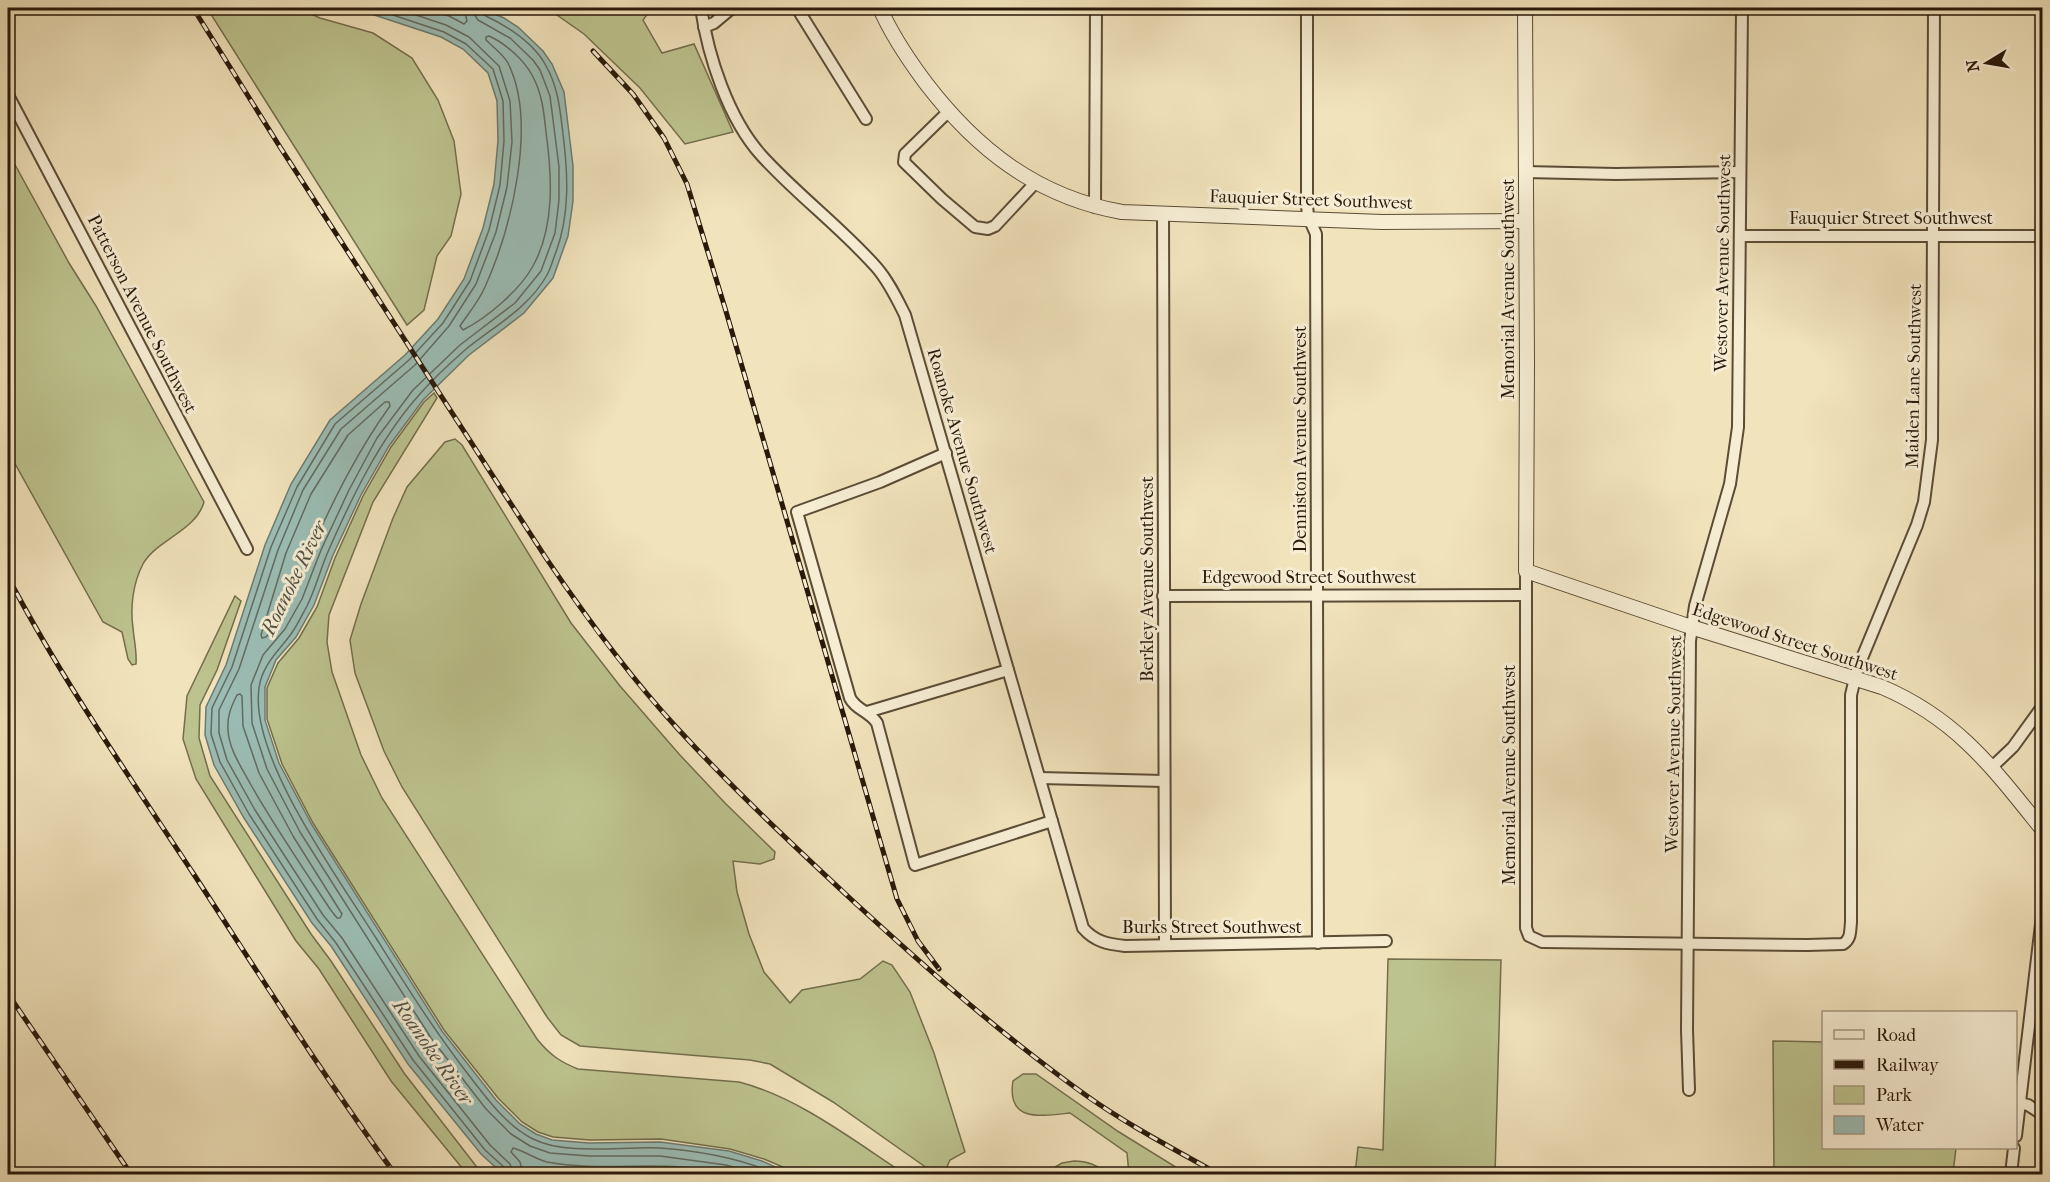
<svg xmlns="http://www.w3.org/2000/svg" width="2050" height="1182" font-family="'IM FELL French Canon',serif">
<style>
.green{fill:#bdc38e;stroke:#736e4c;stroke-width:1.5}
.water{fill:#9bbdb5;stroke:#6d7b71;stroke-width:1.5}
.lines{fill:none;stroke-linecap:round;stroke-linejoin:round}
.shore{stroke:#626b60;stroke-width:1.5}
.minor-casing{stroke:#5b4c36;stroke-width:14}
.tertiary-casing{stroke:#5b4c36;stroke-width:16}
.minor{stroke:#f6edd3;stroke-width:10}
.tertiary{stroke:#f6edd3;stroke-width:14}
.rail-casing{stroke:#29190a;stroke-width:5}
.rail{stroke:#f6edd3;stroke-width:3;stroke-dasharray:9;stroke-linecap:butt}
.labels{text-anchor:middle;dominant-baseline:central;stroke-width:6;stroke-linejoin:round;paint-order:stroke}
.street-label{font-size:18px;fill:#29190a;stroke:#f6edd3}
.water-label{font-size:20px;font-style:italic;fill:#515246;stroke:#f6edd3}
</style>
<rect width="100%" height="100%" fill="#f1e3bc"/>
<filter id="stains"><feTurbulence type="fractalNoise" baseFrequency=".00333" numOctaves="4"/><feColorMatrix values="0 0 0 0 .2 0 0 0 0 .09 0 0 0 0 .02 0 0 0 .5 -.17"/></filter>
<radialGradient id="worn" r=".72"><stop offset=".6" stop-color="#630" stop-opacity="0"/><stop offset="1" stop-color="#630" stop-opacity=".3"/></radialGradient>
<g class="green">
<path d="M207,8H298L320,18L373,33L412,58L438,100L454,141L461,194L451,236L437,256L424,310L407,325Z"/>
<path d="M547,8H652L643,20L662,53L694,44L733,132L685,144L640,88L584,34Z"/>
<path d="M8,152L69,263L96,306L204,502C196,531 156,540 143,564C133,583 130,607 133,628C134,640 137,652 136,664L132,665L128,659L122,632L103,622L8,451Z"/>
<path d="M434,393L437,398L373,502L329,615L327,642L332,672L361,755L382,798L537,1039C549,1054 560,1062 578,1069L739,1082C798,1097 854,1141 905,1174H799L764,1159L730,1149L661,1139L590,1140L553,1137L538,1132L522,1122L498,1098L444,1030L313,823L282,764L267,719V688L278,663L299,638L317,607L335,558L363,496L391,447L424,402Z"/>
<path d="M455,439L462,445L571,623L620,686L679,754L725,803L775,852L774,859L760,864L733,861L737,892L749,934L764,972L790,1003L802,990L860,979L883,961L892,965L910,992L934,1053L965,1152L950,1160L945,1171L934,1173L833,1102L770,1064L750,1060L580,1046L561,1035L547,1017L402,787L384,751L355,673L350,640L361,604L393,518L407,487L445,442Z"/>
<path d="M235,596L241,601L217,670L200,705L199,738L210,776L311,934L331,961L404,1073L476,1166L485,1174H467L391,1081L319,969L296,941L196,779L183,739L187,696Z"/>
<path d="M1388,959L1501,960L1495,1174H1355L1358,1147L1383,1150Z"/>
<path d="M1773,1041L1823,1042L1824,1148H1956L1953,1173L1949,1174H1774Z"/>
<path d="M1023,1074H1036L1119,1132L1187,1174H1129L1127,1153L1070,1113C1042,1116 1006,1123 1013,1081Z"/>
<path d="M1074,1161C1088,1161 1098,1165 1108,1174H1043L1062,1163Z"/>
</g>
<path class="water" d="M353,8H481L504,18L518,27L543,51L552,64L564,92L573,166V201L568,236L553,278L524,313L469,355L423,400L389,446L361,495L333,555L314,605L296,637L276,660L265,687V720L279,763L312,825L442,1031L496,1100L520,1124L536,1134L552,1140L589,1143L660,1142L729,1151L762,1161L791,1174H503L481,1154L408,1064L331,946L312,923L244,818L214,765L205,735L206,707L226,665L265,545L291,484L330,420L405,355L438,319L464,279L483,228L494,184L498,141L497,101L488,73L463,49L441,37Z"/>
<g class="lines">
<g class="shore">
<path d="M372,8L444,32L466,44L493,69L503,101L504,141L500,185L489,230L470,281L443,323L409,360L335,424L297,487L271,547L232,667L212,708L211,734L220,762L249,814L317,919L336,943L413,1060L485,1150L505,1168L506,1174"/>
<path d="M395,8L446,25L469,37L499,66L510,101L512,142L507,187L496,232L476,284L449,326L415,365L341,429L303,490L278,550L239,669L219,710V733L227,760L255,810L323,915L342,938L419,1056L490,1145L510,1164L514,1174"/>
<path d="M424,8L449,16L464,24L467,21L464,8"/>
<path d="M473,8L474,14L478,20L510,38L533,60L540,70L550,96L559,167V200L555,233L541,271L515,303L460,345L413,390L377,438L349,490L321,550L302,599L285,629L263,655L251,685L252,723L267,769L300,832L431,1038L486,1109L511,1134L530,1146L550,1153L589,1156H660L726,1165L758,1174"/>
<path d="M481,8L484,15C507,26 532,41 545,64C558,86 560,109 563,134C568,174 570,214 556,252C553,259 551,268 547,275C528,309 494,326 465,350C449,364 433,379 419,395C379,440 351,499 327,554C320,571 315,590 307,606C302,615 297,626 291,634C278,652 262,665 259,688C249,757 339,879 376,938C407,987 435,1032 471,1078C488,1100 507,1126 533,1139C567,1156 622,1146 660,1148C700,1151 740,1158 776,1174"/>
<path d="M489,36C505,43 524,60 532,75C542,93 544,112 546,132C552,176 555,226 533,266C520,290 487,318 463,330L460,326C468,314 479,301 485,287C511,229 538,123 508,63C503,54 493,47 486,40V37Z"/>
<path d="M385,402H389L390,406C359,449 336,495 314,543C299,577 291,610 266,637L262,638L261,635L286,553L311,494L348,435Z"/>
<path d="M240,694L242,696L243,726L259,773L293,836L342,914L340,918H337L330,909C303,868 275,827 251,785C242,768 229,750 228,730C227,716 231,707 237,695Z"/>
<path d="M523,1174L520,1162L511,1152L513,1148C525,1151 535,1159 547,1162C605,1173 668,1158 728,1174"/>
</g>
<g class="minor-casing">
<g id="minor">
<path d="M701,8C708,56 728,118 761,155C797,195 841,227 877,268C889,282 897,299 905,315L1083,928C1095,942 1108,944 1125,946L1386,941"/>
<path d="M797,8L866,119"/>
<path d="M1307,8V205L1308,216L1316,234L1318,943"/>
<path d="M704,27L714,23L732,8"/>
<path d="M8,95L247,549"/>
<path d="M949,111L905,154L904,162L942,199L975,227L988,229L995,226L1036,182"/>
<path d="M1525,172L1616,174L1740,172"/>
<path d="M1095,207L1096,8"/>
<path d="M1163,213L1165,945"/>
<path d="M1740,236H2042"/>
<path d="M946,453L880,482L797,512L850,698C856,710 869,711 877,723L915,865L1052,821"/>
<path d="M1526,571V928L1529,936L1542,942L1807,945L1843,944C1851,939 1850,932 1851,922V695L1857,670L1917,525L1924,502L1932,440L1934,8"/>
<path d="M1163,596L1526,595"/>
<path d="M867,712L1008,670"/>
<path d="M1992,767L2013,747L2042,707"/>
<path d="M1040,778L1164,781"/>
<path d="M1689,1090L1687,1030L1690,641L1695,606L1730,484L1738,427L1742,8"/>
<path d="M2019,1103L2028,1105L2042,1114"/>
<path d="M2016,1136L2042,916"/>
<path d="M2011,1174L2014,1148"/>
</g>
</g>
<g class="tertiary-casing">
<g id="tertiary">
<path d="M880,8C891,34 908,59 925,82C976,149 1037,197 1122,212L1382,222L1526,221"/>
<path d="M1525,8L1527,362L1526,571L1691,627L1882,687C1957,719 1993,768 2042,829"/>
</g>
</g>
<use href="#minor" class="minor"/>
<use href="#tertiary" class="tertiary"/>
<g class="rail-casing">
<g id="rail">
<path d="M193,8L280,147L546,558C586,617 629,676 678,729C734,790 793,845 853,901C927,969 1004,1037 1087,1096C1128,1125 1174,1149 1218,1174"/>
<path d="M593,51L633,94L664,138L687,184L725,308L897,899L918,941L939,969"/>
<path d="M8,577C62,680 129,776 193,873C259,974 324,1077 395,1174"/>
<path d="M8,994L131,1174"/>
</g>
</g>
<use href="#rail" class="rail"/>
</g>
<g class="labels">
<g class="street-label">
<text transform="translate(1311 200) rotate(2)">Fauquier Street Southwest</text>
<text x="1891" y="218">Fauquier Street Southwest</text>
<text transform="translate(1723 263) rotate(-89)">Westover Avenue Southwest</text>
<text transform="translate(1508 289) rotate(-90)">Memorial Avenue Southwest</text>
<text transform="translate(142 314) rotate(63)">Patterson Avenue Southwest</text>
<text transform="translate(1914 376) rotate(-89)">Maiden Lane Southwest</text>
<text transform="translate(1300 439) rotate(-90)">Denniston Avenue Southwest</text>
<text transform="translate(962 451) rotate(74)">Roanoke Avenue Southwest</text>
<text x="1309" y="577">Edgewood Street Southwest</text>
<text transform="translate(1147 579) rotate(-90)">Berkley Avenue Southwest</text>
<text transform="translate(1795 642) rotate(18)">Edgewood Street Southwest</text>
<text transform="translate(1674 744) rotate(-89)">Westover Avenue Southwest</text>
<text transform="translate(1509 775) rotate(-90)">Memorial Avenue Southwest</text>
<text x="1212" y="927">Burks Street Southwest</text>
</g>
<g class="water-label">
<text transform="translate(294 578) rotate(-64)">Roanoke River</text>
<text transform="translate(433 1052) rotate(55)">Roanoke River</text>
</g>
</g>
<rect width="2050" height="1182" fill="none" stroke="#f1e3bc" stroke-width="30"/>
<rect x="9" y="9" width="2032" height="1164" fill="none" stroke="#29190a" stroke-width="3"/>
<rect x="15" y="15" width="2020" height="1152" fill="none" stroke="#29190a" stroke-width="1.5"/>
<rect x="1822" y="1011" width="195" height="138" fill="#f6edd3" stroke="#a49883" stroke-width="1.5"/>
<rect x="1834" y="1030" width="30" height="9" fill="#f6edd3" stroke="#a49883" stroke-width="1.5"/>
<text x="1876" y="1041" font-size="18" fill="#29190a">Road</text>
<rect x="1834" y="1060" width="30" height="9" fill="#29190a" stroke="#a49883" stroke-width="1.5"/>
<text x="1876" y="1071" font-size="18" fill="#29190a">Railway</text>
<rect x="1834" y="1086" width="30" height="18" fill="#bdc38e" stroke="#a49883" stroke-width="1.5"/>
<text x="1876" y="1101" font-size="18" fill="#29190a">Park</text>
<rect x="1834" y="1116" width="30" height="18" fill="#9bbdb5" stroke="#a49883" stroke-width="1.5"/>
<text x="1876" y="1131" font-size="18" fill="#29190a">Water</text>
<g transform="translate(1987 63) rotate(259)" stroke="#f6edd3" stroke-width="4.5" paint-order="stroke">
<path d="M0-4.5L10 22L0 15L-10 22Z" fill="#29190a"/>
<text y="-9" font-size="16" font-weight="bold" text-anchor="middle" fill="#29190a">N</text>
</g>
<rect width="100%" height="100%" filter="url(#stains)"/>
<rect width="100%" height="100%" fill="url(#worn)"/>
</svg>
